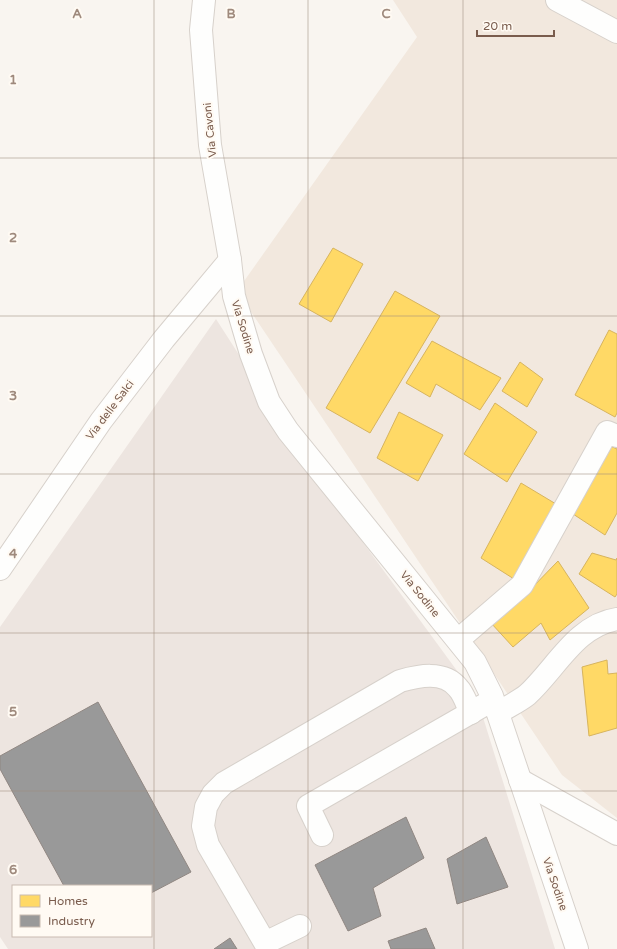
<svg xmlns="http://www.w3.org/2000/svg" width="617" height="949" font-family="'Varela Round',sans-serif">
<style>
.residential{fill:#f2e8de}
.industrial{fill:#ede5e0;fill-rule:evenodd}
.homes{fill:#ffd966;stroke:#d7b45e}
.industry{fill:#999;stroke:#908782}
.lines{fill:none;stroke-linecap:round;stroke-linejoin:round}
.minor-casing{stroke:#d7d1cb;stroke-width:24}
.minor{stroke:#fefefd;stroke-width:22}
.grid{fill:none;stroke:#9f8a7d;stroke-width:1;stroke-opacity:0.55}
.labels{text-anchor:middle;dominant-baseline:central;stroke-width:4;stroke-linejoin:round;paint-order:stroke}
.street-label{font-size:11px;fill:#7a5c4d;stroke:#fffaf3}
.grid-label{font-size:13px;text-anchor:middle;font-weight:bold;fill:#9f8a7d;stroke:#fffaf3;stroke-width:4;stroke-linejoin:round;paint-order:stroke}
</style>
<rect width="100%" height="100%" fill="#f9f5f0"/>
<path class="residential" d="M393,0H617V818L562,775L237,291L417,37Z"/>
<path class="industrial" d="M216,319L337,507L477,698L555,949H8L0,937V627ZM13,886H151V936H13Z"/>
<g class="homes">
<path d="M333,248L363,264L331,322L299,304Z"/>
<path d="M395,291L440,316L370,433L326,408Z"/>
<path d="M609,330L617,334V413L615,417L575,395Z"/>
<path d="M432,341L501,378L480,410L436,384L430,397L406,383Z"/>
<path d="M520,362L543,379L527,407L502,391Z"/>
<path d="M495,403L537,432L507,482L464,454Z"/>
<path d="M399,412L443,435L418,481L377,458Z"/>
<path d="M608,445L617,449V513L605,535L570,512Z"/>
<path d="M521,483L556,504L514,579L481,558Z"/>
<path d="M592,553L616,560L617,558V594L615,597L579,574Z"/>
<path d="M558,561L589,608L550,640L541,623L513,647L491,623L526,594Z"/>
<path d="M607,660L608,674L617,673V728L589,736L582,667Z"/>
</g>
<g class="industry">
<path d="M98,702L191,872L151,893V886H64L0,769V756Z"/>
<path d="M406,817L424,858L373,888L381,916L348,931L315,865Z"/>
<path d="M486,837L508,887L457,904L447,859Z"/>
<path d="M426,928L435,949H391L388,941Z"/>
<path d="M230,938L237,949H214Z"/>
</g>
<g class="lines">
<g class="minor-casing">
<g id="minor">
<path d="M204,0L201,30L210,145L230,260L234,296L251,354L269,402L288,431L475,662L492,696L577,949"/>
<path d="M557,0L617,32"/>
<path d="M0,569L101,421L164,339L230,260"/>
<path d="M458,640L522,585L607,432L617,436"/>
<path d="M498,713C507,707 518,702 527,695C555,670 576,625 617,619"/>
<path d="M520,780L617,834"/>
<path d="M322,835L308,806L484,705"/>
<path d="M300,926L265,943L208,845L203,826L206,807L213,794L224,783L400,681C418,676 444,670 458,688C464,694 467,705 471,713"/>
</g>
</g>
<use href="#minor" class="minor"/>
</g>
<path class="grid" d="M154,0V949M308,0V949M463,0V949M0,158H617M0,316H617M0,474H617M0,633H617M0,791H617"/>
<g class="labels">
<g class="street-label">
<text transform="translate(210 130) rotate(-96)">Via Cavoni</text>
<text transform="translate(243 327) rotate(73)">Via Sodine</text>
<text transform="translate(110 410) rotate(-53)">Via delle Salci</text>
<text transform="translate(420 594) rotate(51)">Via Sodine</text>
<text transform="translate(555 884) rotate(71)">Via Sodine</text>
</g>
</g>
<g class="grid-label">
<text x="77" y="18">A</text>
<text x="231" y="18">B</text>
<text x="386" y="18">C</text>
<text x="13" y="84">1</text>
<text x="13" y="242">2</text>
<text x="13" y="400">3</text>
<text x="13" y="558">4</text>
<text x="13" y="716">5</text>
<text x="13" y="874">6</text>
</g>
<rect x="12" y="885" width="140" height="52" fill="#fffaf3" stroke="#cabbb1"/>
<rect x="20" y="895" width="20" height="12" fill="#ffd966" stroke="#cabbb1"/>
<text x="48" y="905" font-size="12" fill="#7a5c4d">Homes</text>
<rect x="20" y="915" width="20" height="12" fill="#999999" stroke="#cabbb1"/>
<text x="48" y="925" font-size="12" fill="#7a5c4d">Industry</text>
<path d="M477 30v6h77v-6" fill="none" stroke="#7a5c4d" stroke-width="2"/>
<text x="483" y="30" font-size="12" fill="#7a5c4d" stroke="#fffaf3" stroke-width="3" paint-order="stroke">20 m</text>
</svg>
